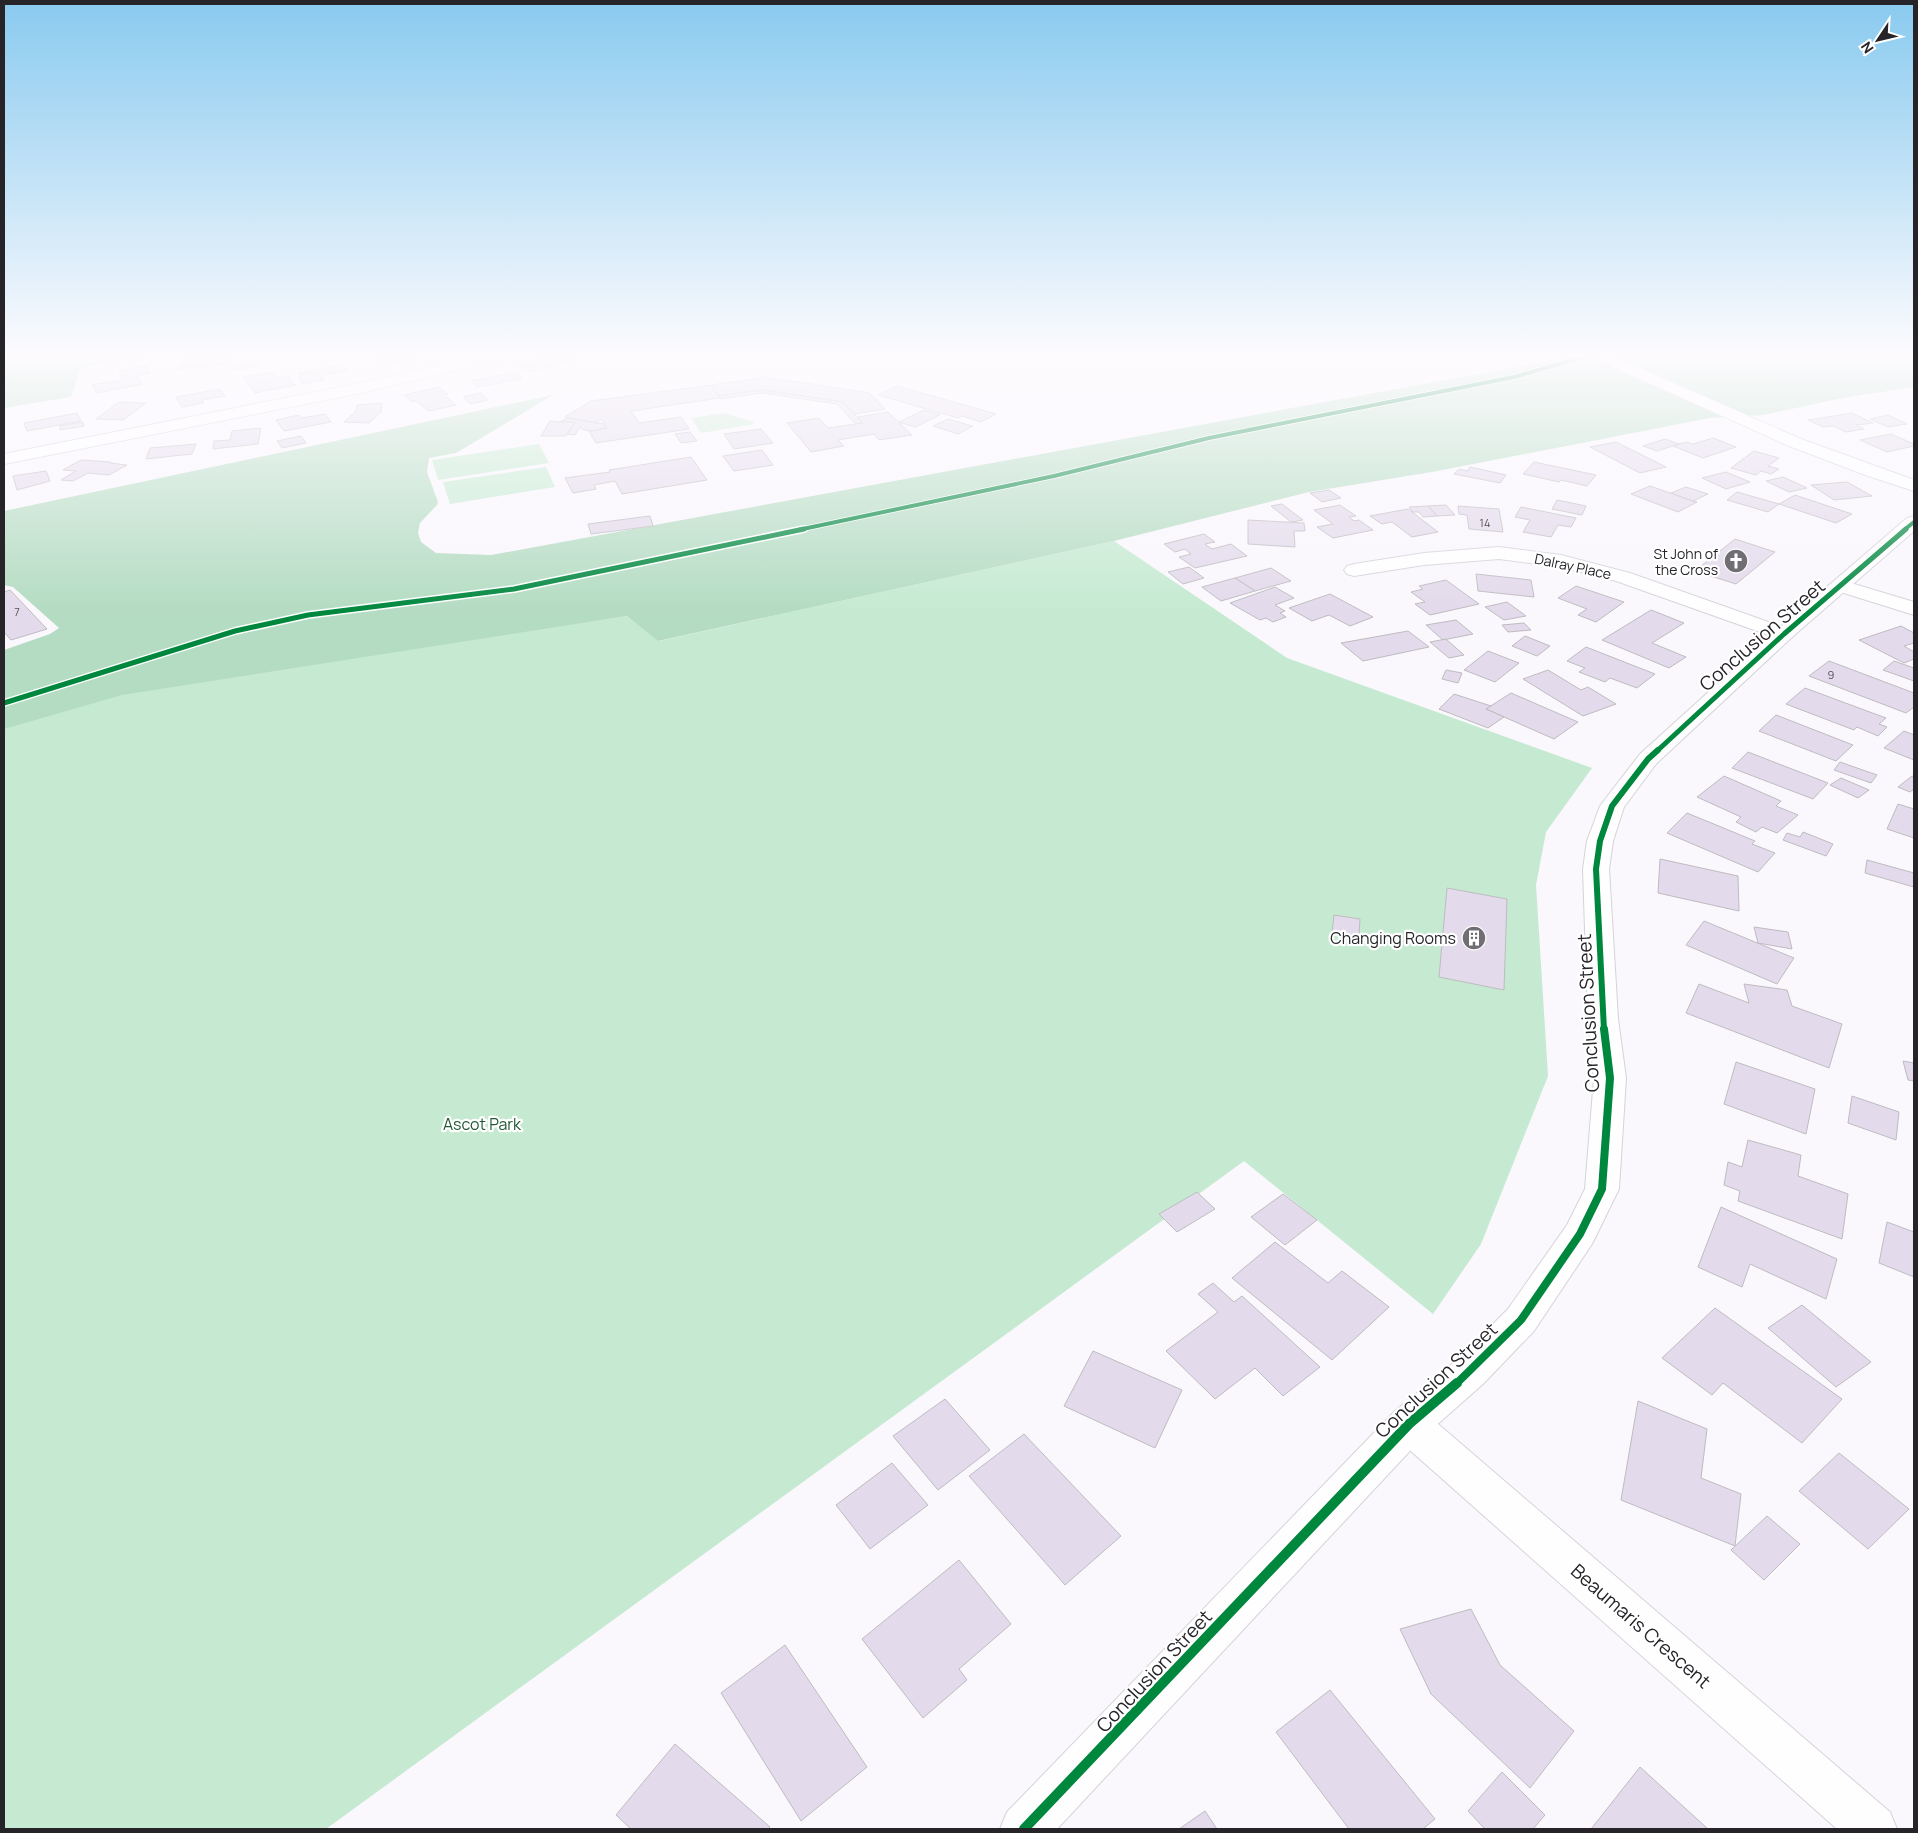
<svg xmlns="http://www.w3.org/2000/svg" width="1918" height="1833" font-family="Manrope,sans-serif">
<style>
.green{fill:#c5ead1}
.forest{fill:#b4dcc2}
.building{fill:#e3daeb;stroke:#bebcc0}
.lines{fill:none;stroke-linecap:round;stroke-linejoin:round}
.minor-casing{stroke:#d5d3d8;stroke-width:2}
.tertiary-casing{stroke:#d5d3d8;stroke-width:2}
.secondary-casing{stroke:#d5d3d8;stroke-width:2}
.minor{fill:#fefeff;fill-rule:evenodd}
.tertiary{fill:#fefeff;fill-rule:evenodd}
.secondary{fill:#fefeff;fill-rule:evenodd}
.cycleway-far4-casing{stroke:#fff;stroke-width:5.5}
.cycleway-far3-casing{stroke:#fff;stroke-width:8}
.cycleway-far2-casing{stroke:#fff;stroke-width:9}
.cycleway-far1-casing{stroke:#fff;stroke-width:11}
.cycleway-casing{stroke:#fff;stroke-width:13}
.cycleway-far4{stroke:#00873e;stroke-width:4}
.cycleway-far3{stroke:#00873e;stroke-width:5}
.cycleway-far2{stroke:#00873e;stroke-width:6}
.cycleway-far1{stroke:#00873e;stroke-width:8}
.cycleway{stroke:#00873e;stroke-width:10}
.labels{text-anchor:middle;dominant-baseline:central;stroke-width:4.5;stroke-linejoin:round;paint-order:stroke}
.far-number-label{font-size:11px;fill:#55525a}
.far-poi-label{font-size:14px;fill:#262429;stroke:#fff;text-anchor:end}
.far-street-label{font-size:14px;fill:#262429;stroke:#fff}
.poi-label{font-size:16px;fill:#262429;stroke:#fff;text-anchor:end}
.park-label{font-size:16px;fill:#215835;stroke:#fff}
.near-street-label{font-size:19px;fill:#262429;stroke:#fff}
</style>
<rect width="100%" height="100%" fill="#faf7fd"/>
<g class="green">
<path d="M724,413L754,422L751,425L701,433L691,418Z"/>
<path d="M539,444L549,463L438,480L432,460Z"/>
<path d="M546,467L555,487L450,504L443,482Z"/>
<path d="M1114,541L1287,658L1592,768L1546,832L1536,885L1548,1076L1481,1244L1433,1314L1244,1161L326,1829H4V707L627,616L659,641Z"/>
</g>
<g class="forest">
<path d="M4,356H148L81,368L71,397L4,408Z"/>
<path d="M1576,356H1914V387L1843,398L1763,415L1710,418L1432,472L1309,492L1114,541L658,641L627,616L122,695L4,729V650L50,634L59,628L13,587L4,585V511L553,395L456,453L429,458L427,472L438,502L437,505L420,523L418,533L421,542L436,553L491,555Z"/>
</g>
<g class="building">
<path d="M232,356L228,365L177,369L182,360Z"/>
<path d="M378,356H412L415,359L387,365Z"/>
<path d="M549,357L556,359L564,357L574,361L532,372L517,366Z"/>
<path d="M256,360L260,366L234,370L230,365Z"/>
<path d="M342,365L348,371L321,376L324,380L303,384L298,378L301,377L298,373Z"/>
<path d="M146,366L150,373L122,378L119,371Z"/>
<path d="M272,372L277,378L288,376L296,385L255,393L243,377Z"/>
<path d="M516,372L522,379L477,387L471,381Z"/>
<path d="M138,377L143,384L97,393L92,385Z"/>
<path d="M766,377L870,393L885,409L854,414L843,402L762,390L719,396L711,385Z"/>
<path d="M711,385L720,398L631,411L639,423L681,417L689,429L596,443L589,431L607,428L601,419L595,423L565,417L591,401Z"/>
<path d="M897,386L996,414L981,422L962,416L958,418L878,395Z"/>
<path d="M439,387L448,394L444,395L456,405L429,411L416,401L412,402L404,395Z"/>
<path d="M220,389L225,396L202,400L204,403L182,407L176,397Z"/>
<path d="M762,390L843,402L863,423L856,424L837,404L762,393L721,399L719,396Z"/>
<path d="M481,393L488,400L470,404L463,397Z"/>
<path d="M119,402L146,403L123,420L96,419Z"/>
<path d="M382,403L381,412L369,423L344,422L356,411L357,405Z"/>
<path d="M924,410L940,415L915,427L899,422Z"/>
<path d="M888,412L912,435L879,440L874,434L838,440L844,446L811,452L787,423L819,418L828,428L863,423L858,417Z"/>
<path d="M77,413L81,421L27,431L24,423Z"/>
<path d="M1852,413L1873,423L1856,425L1864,429L1846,432L1833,426L1823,427L1808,420Z"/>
<path d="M325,414L331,422L284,431L276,420L299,415L302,418Z"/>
<path d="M1888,415L1907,424L1888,427L1870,419Z"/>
<path d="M567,418L604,424L607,428L590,431L582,429L580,427L575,435L567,434L575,422H560Z"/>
<path d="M948,419L972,426H973L958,434L933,426Z"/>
<path d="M550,421L560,422H575L566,436H541Z"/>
<path d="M83,422L84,426L60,430V426Z"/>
<path d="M261,428L258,444L213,449L214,441L230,440L232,431Z"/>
<path d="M761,429L773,443L734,449L724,434Z"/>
<path d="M690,432L697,441L681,443L675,434Z"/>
<path d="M1891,434L1914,444V446L1887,452L1860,440Z"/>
<path d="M301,436L306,443L282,448L277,441Z"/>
<path d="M1713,438L1736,447L1703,458L1673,446L1686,442L1693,444Z"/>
<path d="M1665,439L1679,444L1657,451L1643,446Z"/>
<path d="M1616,442L1666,467L1640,473L1590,447Z"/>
<path d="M196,444L192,454L146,459L150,448Z"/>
<path d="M762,450L773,465L734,471L723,456Z"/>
<path d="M1754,451L1779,458L1768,466L1779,469L1771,474L1761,471L1756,475L1731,468Z"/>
<path d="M691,457L707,480L622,494L615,481L594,485L596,489L573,493L565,478L610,472L609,470Z"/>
<path d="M81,460L111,462L110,463L127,465L109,475L88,473L73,481L61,480L76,471L63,470Z"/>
<path d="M1534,462L1596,475L1587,486L1561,480L1559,482L1523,474Z"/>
<path d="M1470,467L1506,475L1500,483L1454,474L1459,469L1468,471Z"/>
<path d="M46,471L50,481L17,490L13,476Z"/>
<path d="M1726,472L1750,482L1726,489L1702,478Z"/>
<path d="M1783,477L1807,488L1789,492L1766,481Z"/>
<path d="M1847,482L1872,496L1834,500L1811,485Z"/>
<path d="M1650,486L1693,501L1697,502L1678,512L1631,494Z"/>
<path d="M1686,487L1708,494L1693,501L1671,493Z"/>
<path d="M1329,490L1341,498L1322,502L1310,493Z"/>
<path d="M1737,492L1779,504L1768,512L1727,500Z"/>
<path d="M1795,495L1852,514L1836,523L1779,504Z"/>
<path d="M1557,500L1586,506L1582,515L1552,509Z"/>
<path d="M1282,504L1303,520L1291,522L1271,506Z"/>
<path d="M1340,505L1356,516L1349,517L1354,521L1359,520L1373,530L1333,538L1317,527L1333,524L1314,510Z"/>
<path d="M1446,505L1455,515L1437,516L1428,506Z"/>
<path d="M1428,506L1437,516L1423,517L1419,512H1413L1409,507Z"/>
<path d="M1458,506L1499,509L1503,532L1469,529L1467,515L1459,514Z"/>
<path d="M1521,507L1576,518L1571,527L1558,525L1551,537L1523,532L1530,520L1515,517Z"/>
<path d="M1408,509L1438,532L1412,537L1392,522L1382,524L1370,516Z"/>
<path d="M650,516L653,526L591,534L588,524Z"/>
<path d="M1248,520L1304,523L1305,531H1294L1295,547L1248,544Z"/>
<path d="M1204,534L1215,542L1205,544L1212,549L1231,544L1247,556L1195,568L1179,557L1191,554L1185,549L1175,552L1164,544Z"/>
<path d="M1735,539L1775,552L1736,584L1695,571Z"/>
<path d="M1189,567L1204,578L1183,584L1168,572Z"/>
<path d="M1271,568L1291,581L1255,591L1235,578Z"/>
<path d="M1476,574L1531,580L1534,597L1478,591Z"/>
<path d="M1235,578L1255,591L1221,601L1202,587Z"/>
<path d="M1446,580L1479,604L1430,615L1415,604L1425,602L1411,592L1423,589L1419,586Z"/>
<path d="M1576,586L1624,602L1596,622L1578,615L1587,609L1558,598Z"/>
<path d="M1275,587L1294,598L1275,605L1285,611L1280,613L1286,617L1273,622L1266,618L1260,620L1230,603Z"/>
<path d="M10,590L47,629L11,640L4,632V592Z"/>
<path d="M1330,594L1373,617L1350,626L1329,615L1312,621L1289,608Z"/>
<path d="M1507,602L1526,616L1504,620L1485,607Z"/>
<path d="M1651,610L1684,623L1652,643L1686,657L1669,668L1602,640Z"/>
<path d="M1456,620L1473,634L1443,640L1426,625Z"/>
<path d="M1524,623L1531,630L1508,632L1502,625Z"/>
<path d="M1901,626L1914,633V643L1904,646L1914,652V659L1904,663L1859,640Z"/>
<path d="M1408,631L1429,647L1363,661L1341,643Z"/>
<path d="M1525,636L1550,646L1537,656L1512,646Z"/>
<path d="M1446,639L1464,655L1449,658L1430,642Z"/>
<path d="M1586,647L1655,674L1637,688L1610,678L1605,682L1579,672L1585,668L1567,661Z"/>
<path d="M1488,651L1519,663L1495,682L1464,670Z"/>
<path d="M1829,661L1914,693V707L1906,713L1809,676Z"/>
<path d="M1894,661L1914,668V681L1883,670Z"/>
<path d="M1446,670L1462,673L1458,683L1442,679Z"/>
<path d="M1548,670L1581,690L1588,687L1616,704L1583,716L1523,679Z"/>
<path d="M1805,688L1886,718L1879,724L1887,727L1878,736L1857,727L1854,730L1786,704Z"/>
<path d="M1511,693L1578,722L1554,739L1486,709Z"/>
<path d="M1454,694L1491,706L1486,709L1504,717L1488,728L1439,709Z"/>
<path d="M1776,715L1853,745L1836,761L1759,731Z"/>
<path d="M1904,731L1914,735V760L1884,748Z"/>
<path d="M1748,752L1828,783L1813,799L1732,768Z"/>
<path d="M1840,762L1877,775L1871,783L1834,770Z"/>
<path d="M1724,776L1781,801L1776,806L1798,815L1777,833L1762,827L1756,832L1736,822L1741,817L1697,797Z"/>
<path d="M1912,776L1914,777V789L1910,792L1898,787Z"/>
<path d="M1841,778L1869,790L1858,798L1830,785Z"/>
<path d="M1898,804L1914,809V838L1887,829Z"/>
<path d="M1687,813L1755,841L1752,844L1775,853L1758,872L1667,833Z"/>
<path d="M1803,832L1833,844L1826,856L1783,840L1787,833L1800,837Z"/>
<path d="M1660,859L1738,876L1739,911L1658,893Z"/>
<path d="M1867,860L1914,873V887L1865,873Z"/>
<path d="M1447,888L1507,899L1504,990L1439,977Z"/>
<path d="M1334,915L1360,919L1359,936L1332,932Z"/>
<path d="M1704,921L1794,958L1777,984L1686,945Z"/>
<path d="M1754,927L1788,932L1792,949L1758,943Z"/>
<path d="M1699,984L1749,1003L1744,984L1787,990L1792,1006L1842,1024L1829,1068L1686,1013Z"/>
<path d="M1903,1061L1914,1063V1081L1908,1080Z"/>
<path d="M1736,1062L1815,1089L1806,1134L1724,1104Z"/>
<path d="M1852,1096L1899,1112L1896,1140L1848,1123Z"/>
<path d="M1748,1140L1801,1155L1798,1176L1848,1194L1842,1239L1738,1201L1740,1191L1724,1185L1728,1162L1742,1167Z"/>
<path d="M1197,1192L1215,1209L1177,1232L1159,1214Z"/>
<path d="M1283,1194L1317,1220L1285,1245L1251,1217Z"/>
<path d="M1721,1207L1837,1259L1826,1299L1750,1264L1742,1287L1698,1267Z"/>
<path d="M1887,1222L1914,1232V1277L1879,1263Z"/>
<path d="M1275,1242L1328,1283L1342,1271L1389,1307L1332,1360L1232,1278Z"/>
<path d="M1213,1283L1234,1302L1242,1296L1320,1367L1283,1396L1255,1368L1215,1399L1166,1351L1218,1312L1198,1294Z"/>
<path d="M1802,1305L1871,1362L1836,1387L1768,1328Z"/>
<path d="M1715,1308L1842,1399L1802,1443L1723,1383L1712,1395L1662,1358Z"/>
<path d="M1093,1351L1182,1390L1155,1448L1064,1406Z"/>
<path d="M945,1399L990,1450L938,1490L893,1436Z"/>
<path d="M1638,1401L1707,1429L1701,1478L1741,1494L1735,1546L1621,1500Z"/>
<path d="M1024,1434L1121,1536L1065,1585L969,1476Z"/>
<path d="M1839,1453L1909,1509L1868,1549L1799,1491Z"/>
<path d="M892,1463L928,1505L870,1549L836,1505Z"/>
<path d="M1767,1516L1800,1544L1764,1580L1731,1550Z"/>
<path d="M959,1560L1011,1624L959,1669L967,1680L923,1718L862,1639Z"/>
<path d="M1471,1609L1500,1665L1574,1731L1530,1788L1431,1694L1400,1629Z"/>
<path d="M785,1645L867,1767L801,1821L721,1693Z"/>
<path d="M1330,1690L1435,1819L1423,1829H1349L1276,1732Z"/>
<path d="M675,1744L770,1827L768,1829H631L616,1815Z"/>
<path d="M1640,1767L1708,1829H1591Z"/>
<path d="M1502,1772L1545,1815L1533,1829H1485L1468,1811Z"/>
<path d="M1205,1811L1217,1829H1179Z"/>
</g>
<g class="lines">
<g class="minor-casing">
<g id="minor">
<path d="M1499,547L1561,555L1630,573L1791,630L1795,634L1791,638L1784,640L1777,638L1616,581L1560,567L1499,559L1424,565L1354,576L1347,574L1344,570L1347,566L1354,564L1424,553Z"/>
<path d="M1841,580L1914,602V615L1834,590L1831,586L1834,582Z"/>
<path d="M1409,1406L1423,1411L1890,1812L1897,1829H1837L1395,1437L1389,1424L1395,1411Z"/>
</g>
</g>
<g class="tertiary-casing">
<path id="tertiary" d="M1914,516V531L1791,638L1656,764L1624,807L1613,841L1609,869L1618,1019L1626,1078L1619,1189L1592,1244L1534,1331L1483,1384L1423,1437L1057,1829H1000L1007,1812L1395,1411L1457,1360L1508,1309L1567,1225L1585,1189L1594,1078L1588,1019L1583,869L1587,841L1600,806L1640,754L1777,630L1907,518Z"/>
</g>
<g class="secondary-casing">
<g id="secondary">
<path d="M483,356H508L506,359L501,360L351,395L4,464V454L351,385Z"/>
<path d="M1594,356H1612L1801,439L1914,480V491L1868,476L1789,446L1596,359Z"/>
</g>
</g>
<use href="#minor" class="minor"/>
<use href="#tertiary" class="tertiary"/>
<use href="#secondary" class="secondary"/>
<g class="cycleway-far4-casing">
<g id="cycleway-far4">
<path d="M798,530L1054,476L1209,438L1514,377L1587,356"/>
<path d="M1904,530L1914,522"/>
</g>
</g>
<g class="cycleway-far3-casing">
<g id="cycleway-far3">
<path d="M4,703L235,631L308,615L514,589L804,529"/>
<path d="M1657,751L1784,634L1906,529"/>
</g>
</g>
<g class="cycleway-far2-casing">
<path id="cycleway-far2" d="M1604,1030L1596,869L1600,841L1612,806L1648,759L1658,750"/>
</g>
<g class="cycleway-far1-casing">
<path id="cycleway-far1" d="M1455,1385L1521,1320L1580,1234L1602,1189L1610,1078L1604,1029"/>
</g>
<g class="cycleway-casing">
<path id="cycleway" d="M1024,1829L1409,1424L1457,1383"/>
</g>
<use href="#cycleway-far4" class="cycleway-far4"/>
<use href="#cycleway-far3" class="cycleway-far3"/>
<use href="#cycleway-far2" class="cycleway-far2"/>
<use href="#cycleway-far1" class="cycleway-far1"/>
<use href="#cycleway" class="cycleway"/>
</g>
<linearGradient id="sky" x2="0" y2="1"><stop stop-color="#89caef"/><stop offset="0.58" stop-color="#fdfbfe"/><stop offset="1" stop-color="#fdfbfe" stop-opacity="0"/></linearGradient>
<rect width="1918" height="612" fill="url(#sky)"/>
<defs>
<g id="church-disc" transform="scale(1.25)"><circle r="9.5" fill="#706e73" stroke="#fff"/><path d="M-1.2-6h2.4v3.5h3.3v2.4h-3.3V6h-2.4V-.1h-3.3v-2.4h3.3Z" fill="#fff"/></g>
<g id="building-disc" transform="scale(1.25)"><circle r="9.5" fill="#706e73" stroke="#fff"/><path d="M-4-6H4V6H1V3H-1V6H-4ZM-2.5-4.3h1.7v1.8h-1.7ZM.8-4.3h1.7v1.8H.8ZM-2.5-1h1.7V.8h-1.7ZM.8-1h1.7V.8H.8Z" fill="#fff"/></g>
</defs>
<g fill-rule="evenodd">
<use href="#church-disc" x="1736" y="561"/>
<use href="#building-disc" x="1474" y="938"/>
</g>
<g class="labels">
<g class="far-number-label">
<text x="1485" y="522">14</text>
<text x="17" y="611">7</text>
<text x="1831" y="674">9</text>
</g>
<g class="far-poi-label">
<text x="1718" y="553">St John of<tspan x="1718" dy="16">the Cross</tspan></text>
</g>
<g class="far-street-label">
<text transform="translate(1573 566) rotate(12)">Dalray Place</text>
</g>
<g class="poi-label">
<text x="1456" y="938">Changing Rooms</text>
</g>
<g class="park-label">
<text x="482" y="1124">Ascot Park</text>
</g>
<g class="near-street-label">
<text transform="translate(1762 635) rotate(-41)">Conclusion Street</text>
<text transform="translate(1588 1013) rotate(-93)">Conclusion Street</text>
<text transform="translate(1436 1380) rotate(-43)">Conclusion Street</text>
<text transform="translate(1641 1626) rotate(41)">Beaumaris Crescent</text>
<text transform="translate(1154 1671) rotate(-47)">Conclusion Street</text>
</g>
</g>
<rect width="1918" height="1833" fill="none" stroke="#262429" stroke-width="10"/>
<g transform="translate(1878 40) rotate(235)" stroke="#ffffff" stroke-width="4" paint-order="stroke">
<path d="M0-4L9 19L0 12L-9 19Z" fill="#262429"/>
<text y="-8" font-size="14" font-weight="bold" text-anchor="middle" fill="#262429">N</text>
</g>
</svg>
